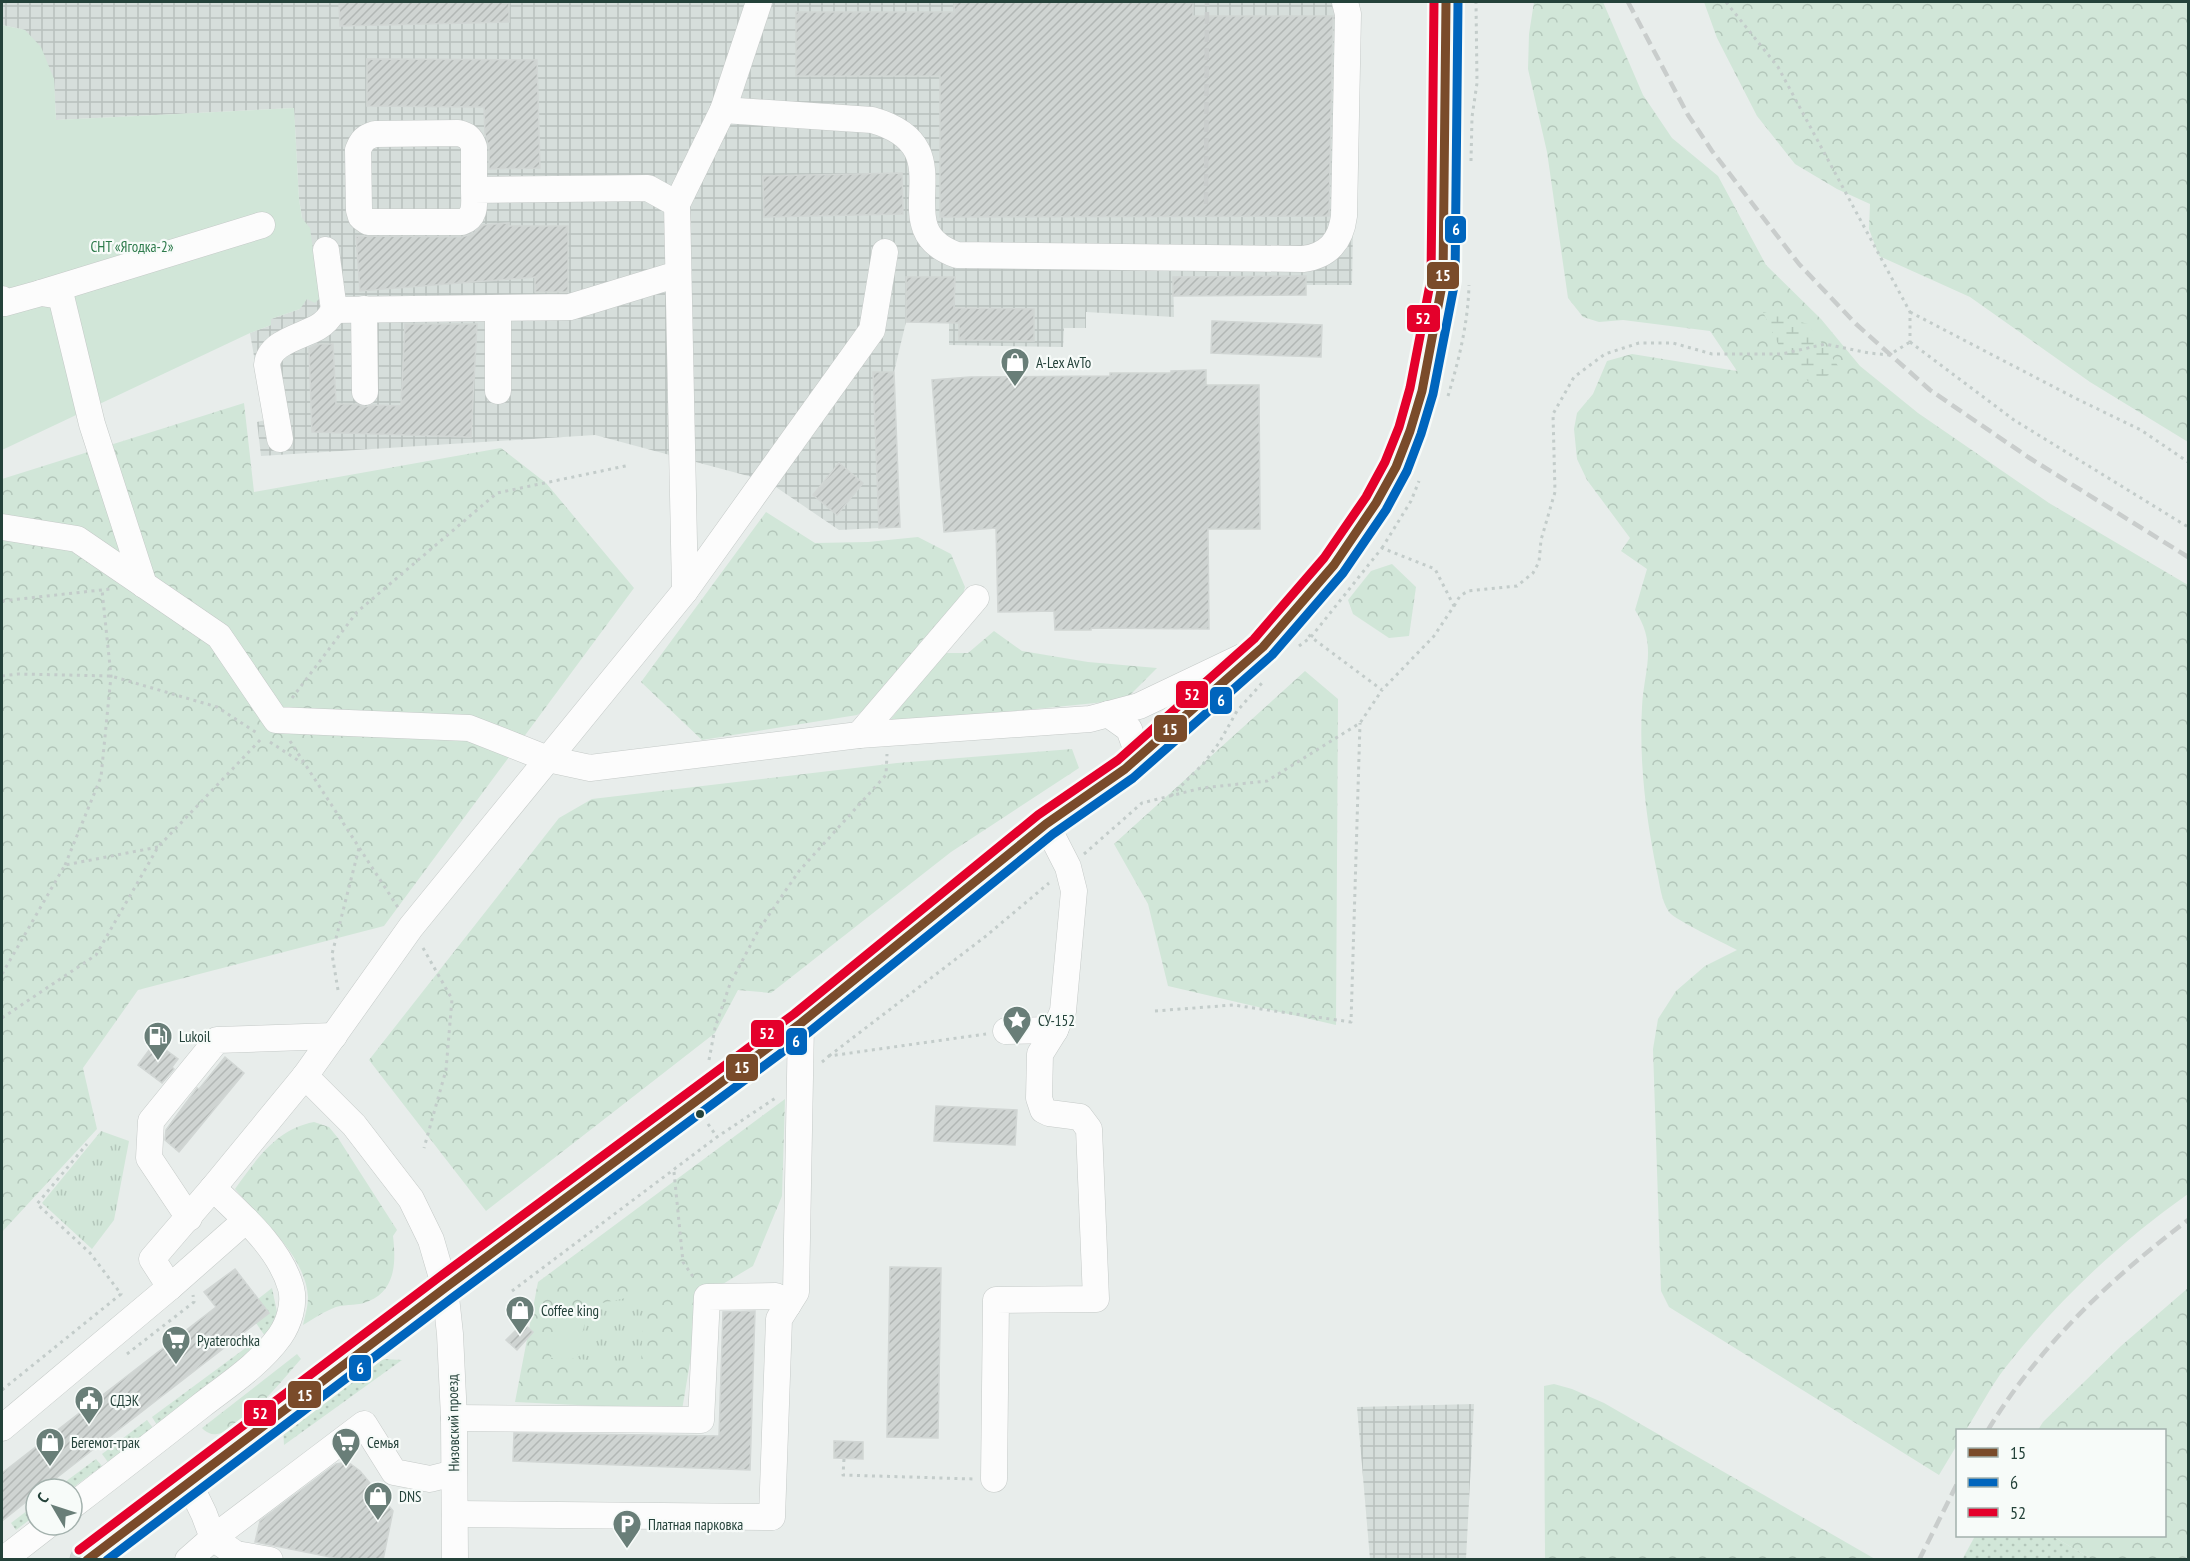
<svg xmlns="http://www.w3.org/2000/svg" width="2190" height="1561" font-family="'PT Sans Narrow',sans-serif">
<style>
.industrial{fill:url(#industrial-grid)}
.grass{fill:url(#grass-dots)}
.forest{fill:url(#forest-crowns)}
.wetland{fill:url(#wetland-marsh)}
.park{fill:url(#park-tufts)}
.garden{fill:#d1e6d8}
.building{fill:url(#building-hatch);stroke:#d1d6d4;stroke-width:1.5}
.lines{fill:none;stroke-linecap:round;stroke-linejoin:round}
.minor-casing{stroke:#c5cac8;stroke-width:27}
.major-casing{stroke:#c3ccc9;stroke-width:33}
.path{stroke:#c3ccca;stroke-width:3;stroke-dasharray:3 4.5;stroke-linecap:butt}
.minor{stroke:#fcfcfc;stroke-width:26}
.major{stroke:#cfd7d5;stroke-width:32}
.rail{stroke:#c9cdcc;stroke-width:4.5;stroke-dasharray:12 6;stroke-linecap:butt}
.bus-1-casing{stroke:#f7fbf9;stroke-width:14}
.bus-2-casing{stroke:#f7fbf9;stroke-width:14}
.bus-3-casing{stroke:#f7fbf9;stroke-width:14}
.bus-1{stroke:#7a4b2a;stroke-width:9}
.bus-2{stroke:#0065bd;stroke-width:9}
.bus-3{stroke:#e4002b;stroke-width:9}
.bus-dot{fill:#24423a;stroke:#f7fbf9;stroke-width:2}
.labels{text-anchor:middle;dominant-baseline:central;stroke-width:4.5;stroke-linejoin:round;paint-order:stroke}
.park-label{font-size:15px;fill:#2d7a4b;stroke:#f7fbf9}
.poi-label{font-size:15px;fill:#24423a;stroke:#f7fbf9;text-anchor:start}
.street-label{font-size:15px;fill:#24423a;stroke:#f7fbf9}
.line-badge{stroke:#f7fbf9;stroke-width:2}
.badge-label{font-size:16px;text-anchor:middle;font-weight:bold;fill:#fff}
</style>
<defs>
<pattern id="industrial-grid" width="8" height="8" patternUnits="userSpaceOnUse" patternTransform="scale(1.5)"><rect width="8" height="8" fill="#d6dedb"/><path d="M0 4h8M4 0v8" fill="none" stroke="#b8c0bd"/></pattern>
<pattern id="grass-dots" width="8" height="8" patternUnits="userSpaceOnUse" patternTransform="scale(1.5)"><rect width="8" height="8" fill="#d1e6d8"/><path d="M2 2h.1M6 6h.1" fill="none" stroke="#b3c6ba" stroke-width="1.8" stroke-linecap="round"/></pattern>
<pattern id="forest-crowns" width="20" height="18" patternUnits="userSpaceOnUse" patternTransform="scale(1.5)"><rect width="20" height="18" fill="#d1e6d8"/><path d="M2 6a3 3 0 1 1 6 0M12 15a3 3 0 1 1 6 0" fill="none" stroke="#b3c6ba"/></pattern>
<pattern id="wetland-marsh" width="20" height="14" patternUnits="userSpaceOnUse" patternTransform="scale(1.5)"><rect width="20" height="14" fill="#d1e6d8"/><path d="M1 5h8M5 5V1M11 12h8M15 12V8" fill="none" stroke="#b3c6ba"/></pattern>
<pattern id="park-tufts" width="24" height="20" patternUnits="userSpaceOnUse" patternTransform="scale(1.5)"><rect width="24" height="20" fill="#d1e6d8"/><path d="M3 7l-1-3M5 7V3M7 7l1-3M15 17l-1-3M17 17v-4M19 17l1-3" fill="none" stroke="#b3c6ba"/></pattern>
<pattern id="building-hatch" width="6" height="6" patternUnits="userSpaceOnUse" patternTransform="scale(1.5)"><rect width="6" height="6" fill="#cfd4d2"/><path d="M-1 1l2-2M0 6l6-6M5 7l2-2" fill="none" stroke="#b2b7b5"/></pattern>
</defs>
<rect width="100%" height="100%" fill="#e8edeb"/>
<g class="industrial">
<path d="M2,2H1357L1352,285H1306L1305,276L1173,277L1174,317L1086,312V328H1064L1063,347L949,345V323L906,322L894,372L873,373L879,528L839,530L767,481L595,435L261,456L257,422L265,420L250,333L271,325V319L300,309L302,218L299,199L294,108L56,120L54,79L25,30L2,25Z"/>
<path d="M1474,1404L1466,1559H1370L1357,1407Z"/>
</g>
<g class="grass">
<path d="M272,1288L277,1312L267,1339L256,1323L269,1313L258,1299Z"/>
<path d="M259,1338L263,1343L157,1425L152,1417Z"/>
<path d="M385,1359L402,1360L284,1445L283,1428L369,1365Z"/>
<path d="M147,1420L153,1428L108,1462L102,1454Z"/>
<path d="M96,1459L102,1466L71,1489H63L61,1485Z"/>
<path d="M36,1504V1515L16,1530L11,1523Z"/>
<path d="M1975,1536H2052L2092,1559L1962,1560Z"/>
</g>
<g class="forest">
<path d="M1534,2H1603L1643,95L1672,138L1718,176L1766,265L1821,319L1860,366L1918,413L2049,503L2188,585V1194C2120,1242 2056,1302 2005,1368C1990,1387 1979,1410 1966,1430H1958L1957,1445L1939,1475L1669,1307L1661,1291L1653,1049L1658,1019L1676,991L1705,966L1737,950C1724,943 1675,920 1669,912C1661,900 1660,885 1657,872C1646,819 1639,761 1642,707C1644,669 1658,646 1635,610L1647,569L1621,551L1630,538L1587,480L1577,459L1574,429L1577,413L1593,394L1607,361L1632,354L1737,371L1710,331L1623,320L1599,322L1583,317L1568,298L1547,152L1528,69L1529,34Z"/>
<path d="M1704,2H2188V442L2090,382L1970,297L1879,256L1869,229L1870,204L1837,189L1795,164L1757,116L1717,38Z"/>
<path d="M244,403L254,492L501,448L546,483L634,588L384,926L138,990L83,1068L97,1129L2,1232V479Z"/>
<path d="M766,512L815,543L868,542L918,537L951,554L965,587L958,613L923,639L881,698L857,715L702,740L641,682Z"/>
<path d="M1392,564L1416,587L1409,636L1389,638L1353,614L1348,600L1371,571Z"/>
<path d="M994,631L1022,651L1088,662L1157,668L1125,700L887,724L943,653H968Z"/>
<path d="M1305,671L1338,699L1336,1025L1168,986L1148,904L1114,844Z"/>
<path d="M1072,749L1079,768L951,852L771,993L738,990L715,1033L486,1211L369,1060L559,818L592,799L897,763Z"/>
<path d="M785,1099L782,1196L753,1266L701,1297L682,1410L515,1402L538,1282Z"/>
<path d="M314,1122L329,1127L338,1138L397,1230L393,1236C396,1261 396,1290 369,1301C359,1306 347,1304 336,1307C325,1311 313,1319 303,1325C305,1316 308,1306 308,1297C306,1256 260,1218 235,1189C256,1160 276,1129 314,1122Z"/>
<path d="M2188,1288V1559H2092L2052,1536H2164V1430H2038L2043,1422L2121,1346Z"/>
<path d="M297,1354L301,1359C285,1377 241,1432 217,1434C212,1435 208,1433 204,1430L202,1428Z"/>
<path d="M1554,1384L1572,1389L1604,1403L1875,1559H1545L1544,1386Z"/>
</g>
<path class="wetland" d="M1763,312L1808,324L1841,370L1810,383L1785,359Z"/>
<g class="park">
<path d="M101,1131L129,1141L114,1220L92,1249L42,1203Z"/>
<path d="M645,1294L641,1364L577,1359L588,1306Z"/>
</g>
<g class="garden">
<path d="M2,25L25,30L41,47L54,79L56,120L294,108L299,199L302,218L310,228L320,298L315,303L307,299L300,309L271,319V325L250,333L2,450Z"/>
<path d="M560,1304L588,1306L577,1359L551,1358Z"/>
</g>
<g class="building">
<path d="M339,2H509V22L340,26Z"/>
<path d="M954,2H1193V16H1333L1329,216L940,217V76H796V12H954Z"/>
<path d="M367,59L537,60L540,168L489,169V147L485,134L484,107L367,106Z"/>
<path d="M902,173L903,214L764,217L763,176Z"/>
<path d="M509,223V226H568V292H535V277L360,291L356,236L462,237L474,233L482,225Z"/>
<path d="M1306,276V295L1173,296V277Z"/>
<path d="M906,277H955L954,308L1034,309V341L959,340V323L906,322Z"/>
<path d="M1212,321L1322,325L1321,357L1211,353Z"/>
<path d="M405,324H477L471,437L312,432L309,348L317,344H333L336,404H357L365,407L373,405L401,406Z"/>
<path d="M1206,370V385H1259L1260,529H1208L1209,629L1091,628V630H1055L1054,611L998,612L996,528L944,532L932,380L970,377L1110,376V373H1171V371Z"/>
<path d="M873,372H894L900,527L879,528Z"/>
<path d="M839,463L863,483L837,515L813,495Z"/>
<path d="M155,1042L178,1059L172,1067L174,1069L162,1083L138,1065Z"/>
<path d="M225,1057L244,1073L179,1152L165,1140L166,1130L197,1088L199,1089Z"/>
<path d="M936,1106L1017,1110L1015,1145L934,1141Z"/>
<path d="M890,1267L941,1268L938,1438L887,1437Z"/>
<path d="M235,1269L269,1313L42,1489H36V1494L2,1521V1473L216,1307L204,1292Z"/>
<path d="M755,1311L750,1470L513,1461L514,1433L719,1436L723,1312Z"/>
<path d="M523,1323L533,1332L517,1350L506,1340Z"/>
<path d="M834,1441L863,1442V1459L834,1458Z"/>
<path d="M348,1462L360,1471L393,1511L383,1560H345L255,1542L260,1521L336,1464Z"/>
</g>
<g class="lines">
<g class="minor-casing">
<g id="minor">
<path d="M723,110L872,120C971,148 879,228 957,255L1303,259C1328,256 1341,241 1344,216L1348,14L1345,2"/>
<path d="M474,190C474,203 477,217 462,222H368L361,217L359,210L358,150C362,140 365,137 375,134L458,133C467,135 471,138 474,147V190L648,188L677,204"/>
<path d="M326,250L334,310L570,307L678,274"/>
<path d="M41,293L262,225"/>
<path d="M2,299L5,303L41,293L61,296L92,424L144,585"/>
<path d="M498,308V391"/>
<path d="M364,309L365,392"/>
<path d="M280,439L267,365C269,342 301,337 318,327C325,323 330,317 334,310"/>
<path d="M2,527L77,539L219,636L276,720L469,728L548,759L590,768L859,735L1090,719L1139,706L1244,656"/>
<path d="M685,591L677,204L723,110L759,2"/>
<path d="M1108,714L1129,729L1139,757"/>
<path d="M859,735L976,598"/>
<path d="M1006,1031L1055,1030"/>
<path d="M305,1076L354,1125L411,1199L431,1240L445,1288L450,1334L454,1418L455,1560"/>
<path d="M189,1218L149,1158L151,1121L217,1040L334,1036"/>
<path d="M170,1287L246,1220"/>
<path d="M454,1418L701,1420L707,1297L776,1296L788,1305"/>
<path d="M2,1428L170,1287L152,1259L213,1188L305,1076L411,927L685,591L872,330L885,252"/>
<path d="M994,1479L996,1300L1096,1299L1089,1129L1080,1117L1049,1113L1043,1110L1039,1098L1040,1054L1055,1030L1063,1011L1074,891L1068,867L1046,824"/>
<path d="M189,1483L204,1514L213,1538L364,1424L394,1472L430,1479L454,1473"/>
<path d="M72,1506C115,1473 159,1439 202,1405C229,1384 260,1364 280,1336C289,1323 295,1304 291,1288C280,1248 242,1216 213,1188"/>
<path d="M455,1514L772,1517L779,1319L796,1292L801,1023"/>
<path d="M3,1560L48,1525"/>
<path d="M188,1560L213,1538L236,1554L270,1560"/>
</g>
</g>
<g class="major-casing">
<path id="major" d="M86,1560L445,1288L801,1023L1046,824L1125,769L1263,647L1334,565L1376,503L1396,467L1410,431L1422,391L1443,280L1446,2"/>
</g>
<g class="path">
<path d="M1726,2L1778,67L1910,312V342"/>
<path d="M1471,161L1472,117L1477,83L1476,2"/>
<path d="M1910,312L2077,399L2141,430L2188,462"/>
<path d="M1910,342L2014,420L2188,527"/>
<path d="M1448,396C1459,360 1468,323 1469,285"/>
<path d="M1382,548L1411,501L1419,481"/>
<path d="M2,601L110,589"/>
<path d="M1454,606L1460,596L1468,591L1517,586L1533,573L1539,562L1541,540L1555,492L1553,414L1574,377L1605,354L1639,343H1673L1712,354H1782L1825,344L1869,353L1889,355L1910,342"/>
<path d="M1299,646L1311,637L1382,548L1435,569L1454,606L1434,636L1382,690L1311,637L1308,634"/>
<path d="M2,676L18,674L111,676L217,707L257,733"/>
<path d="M292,698L357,612L497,493L630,465"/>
<path d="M290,741L399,909"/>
<path d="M270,742L302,763"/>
<path d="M1171,796L1204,763L1219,743L1237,711L1262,683"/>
<path d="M1084,854L1142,803L1202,788L1267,781L1360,723L1382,690"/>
<path d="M65,865L101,777L111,676L102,590"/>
<path d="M423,948L452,999L446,1070L424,1148"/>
<path d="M2,974L65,865L158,847"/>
<path d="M338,990L332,954L359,848"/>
<path d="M1155,1011L1233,1005L1351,1022L1360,723"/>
<path d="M2,1018L96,955L158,847L263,737"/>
<path d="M829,1056L986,936L1049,883"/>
<path d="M709,1060L715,1028L730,984L758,931L799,871L886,775L887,754"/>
<path d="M822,1062L829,1056L986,1034"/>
<path d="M708,1124L717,1137"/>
<path d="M674,1172L683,1262L694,1278"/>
<path d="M512,1291L717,1137L777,1097"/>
<path d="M127,1354L194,1302L193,1295"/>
<path d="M2,1390L121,1294L90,1253L37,1204L87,1144"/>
<path d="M844,1459L843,1475L974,1479"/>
</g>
<use href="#minor" class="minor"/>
<use href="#major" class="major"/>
<g class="rail">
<path d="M1628,2L1688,115L1712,151L1799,264L1856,324L1930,390L2028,457L2188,557"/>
<path d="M1206,204L1207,2"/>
<path d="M1988,1430C2038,1347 2111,1278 2188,1220"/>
<path d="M1919,1560L1958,1482"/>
</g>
<g class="bus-1-casing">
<path id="bus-1" d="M87,1560L445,1288L801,1023L1046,824L1125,769L1263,647L1334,565L1376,503L1396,467L1410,431L1422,391L1443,280L1446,2"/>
</g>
<g class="bus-2-casing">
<path id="bus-2" d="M107,1560L452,1298L808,1033L1053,834L1133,778L1272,655L1343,573L1386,510L1407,471L1421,434L1433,394L1455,281L1458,2"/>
</g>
<g class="bus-3-casing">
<path id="bus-3" d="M79,1550L438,1278L794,1014L1038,815L1118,760L1254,639L1324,558L1366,497L1385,462L1399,427L1410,388L1431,279L1434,2"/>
</g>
<use href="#bus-1" class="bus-1"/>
<use href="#bus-2" class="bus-2"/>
<use href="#bus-3" class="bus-3"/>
</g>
<defs>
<g id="shop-pin" transform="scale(1.5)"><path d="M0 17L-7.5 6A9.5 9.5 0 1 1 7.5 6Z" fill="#697e78" stroke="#f7fbf9"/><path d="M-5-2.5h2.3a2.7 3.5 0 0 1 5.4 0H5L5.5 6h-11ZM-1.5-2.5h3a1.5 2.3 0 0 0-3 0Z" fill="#fff"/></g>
<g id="sight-pin" transform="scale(1.5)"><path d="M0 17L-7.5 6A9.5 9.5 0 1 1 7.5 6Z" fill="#697e78" stroke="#f7fbf9"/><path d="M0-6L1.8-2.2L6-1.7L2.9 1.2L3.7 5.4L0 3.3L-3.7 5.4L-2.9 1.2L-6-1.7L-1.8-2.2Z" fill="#fff"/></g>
<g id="fuel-pin" transform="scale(1.5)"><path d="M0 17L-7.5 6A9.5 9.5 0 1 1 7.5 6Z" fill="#697e78" stroke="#f7fbf9"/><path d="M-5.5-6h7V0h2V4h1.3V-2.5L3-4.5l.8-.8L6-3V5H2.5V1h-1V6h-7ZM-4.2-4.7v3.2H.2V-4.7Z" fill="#fff"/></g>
<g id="supermarket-pin" transform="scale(1.5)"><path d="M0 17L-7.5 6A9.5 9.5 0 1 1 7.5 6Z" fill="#697e78" stroke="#f7fbf9"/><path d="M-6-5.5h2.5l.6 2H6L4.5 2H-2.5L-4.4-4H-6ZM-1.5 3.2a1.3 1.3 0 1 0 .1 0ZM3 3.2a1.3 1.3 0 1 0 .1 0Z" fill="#fff"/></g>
<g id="civic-pin" transform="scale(1.5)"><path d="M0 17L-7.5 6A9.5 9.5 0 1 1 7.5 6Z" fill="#697e78" stroke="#f7fbf9"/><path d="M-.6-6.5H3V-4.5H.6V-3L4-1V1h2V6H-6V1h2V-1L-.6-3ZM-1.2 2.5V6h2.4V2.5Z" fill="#fff"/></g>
<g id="parking-pin" transform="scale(1.5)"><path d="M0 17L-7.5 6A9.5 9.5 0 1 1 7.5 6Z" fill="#697e78" stroke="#f7fbf9"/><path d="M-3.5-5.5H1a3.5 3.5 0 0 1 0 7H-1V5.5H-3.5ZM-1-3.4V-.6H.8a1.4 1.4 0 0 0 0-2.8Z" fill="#fff"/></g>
</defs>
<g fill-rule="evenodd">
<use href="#shop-pin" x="1015" y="362"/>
<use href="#sight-pin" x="1017" y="1020"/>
<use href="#fuel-pin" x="158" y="1036"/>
<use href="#shop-pin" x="520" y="1310"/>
<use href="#supermarket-pin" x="176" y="1340"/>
<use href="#civic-pin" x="89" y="1400"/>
<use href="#shop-pin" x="50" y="1442"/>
<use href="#supermarket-pin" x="346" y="1442"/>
<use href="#shop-pin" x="378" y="1496"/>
<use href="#parking-pin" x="627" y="1524"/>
</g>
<circle class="bus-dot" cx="700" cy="1114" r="5"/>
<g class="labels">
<g class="park-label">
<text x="132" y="246">СНТ «Ягодка-2»</text>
</g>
<g class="poi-label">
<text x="1036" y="362">A-Lex AvTo</text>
<text x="1038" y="1020">СУ-152</text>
<text x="179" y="1036">Lukoil</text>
<text x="541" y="1310">Coffee king</text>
<text x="197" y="1340">Pyaterochka</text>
<text x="110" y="1400">СДЭК</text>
<text x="71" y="1442">Бегемот-трак</text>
<text x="367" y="1442">Семья</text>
<text x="399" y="1496">DNS</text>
<text x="648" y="1524">Платная парковка</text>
</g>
<g class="street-label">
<text transform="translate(453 1423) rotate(-91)">Низовский проезд</text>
</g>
</g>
<g class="line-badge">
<rect x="1444" y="215" width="23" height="29" rx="6" fill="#0065bd"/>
<rect x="1426" y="261" width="34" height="29" rx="6" fill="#7a4b2a"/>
<rect x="1406" y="304" width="35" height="29" rx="6" fill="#e4002b"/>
<rect x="1175" y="680" width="34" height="29" rx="6" fill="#e4002b"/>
<rect x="1209" y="686" width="24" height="29" rx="6" fill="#0065bd"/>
<rect x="1153" y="714" width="35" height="29" rx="6" fill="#7a4b2a"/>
<rect x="750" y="1019" width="35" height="29" rx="6" fill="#e4002b"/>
<rect x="785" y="1027" width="23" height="29" rx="6" fill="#0065bd"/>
<rect x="725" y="1053" width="34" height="29" rx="6" fill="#7a4b2a"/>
<rect x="348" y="1354" width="24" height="28" rx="6" fill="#0065bd"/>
<rect x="287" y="1380" width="35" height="29" rx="6" fill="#7a4b2a"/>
<rect x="243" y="1399" width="34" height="28" rx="6" fill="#e4002b"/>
</g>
<g class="badge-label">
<text x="1456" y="235">6</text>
<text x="1443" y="281">15</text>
<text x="1423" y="324">52</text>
<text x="1192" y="700">52</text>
<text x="1221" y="706">6</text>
<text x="1170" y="735">15</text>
<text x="767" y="1039">52</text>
<text x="796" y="1047">6</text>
<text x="742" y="1073">15</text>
<text x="360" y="1374">6</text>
<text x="305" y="1401">15</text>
<text x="260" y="1419">52</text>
</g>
<rect width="2190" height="1561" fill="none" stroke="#24423a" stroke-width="6"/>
<rect x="1956" y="1429" width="210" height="108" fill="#f7fbf9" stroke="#a3b1ad" stroke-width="1.5"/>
<rect x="1968" y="1448" width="30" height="9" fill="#7a4b2a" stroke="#a3b1ad" stroke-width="1.5"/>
<text x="2010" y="1459" font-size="18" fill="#24423a">15</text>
<rect x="1968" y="1478" width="30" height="9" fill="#0065bd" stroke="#a3b1ad" stroke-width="1.5"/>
<text x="2010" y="1489" font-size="18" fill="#24423a">6</text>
<rect x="1968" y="1508" width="30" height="9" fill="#e4002b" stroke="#a3b1ad" stroke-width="1.5"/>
<text x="2010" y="1519" font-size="18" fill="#24423a">52</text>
<g transform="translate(54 1507) rotate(309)"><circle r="28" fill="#f7fbf9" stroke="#a3b1ad" stroke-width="1.5"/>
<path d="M0-4.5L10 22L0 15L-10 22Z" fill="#697e78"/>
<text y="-9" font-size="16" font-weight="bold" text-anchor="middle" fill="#24423a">С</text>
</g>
</svg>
